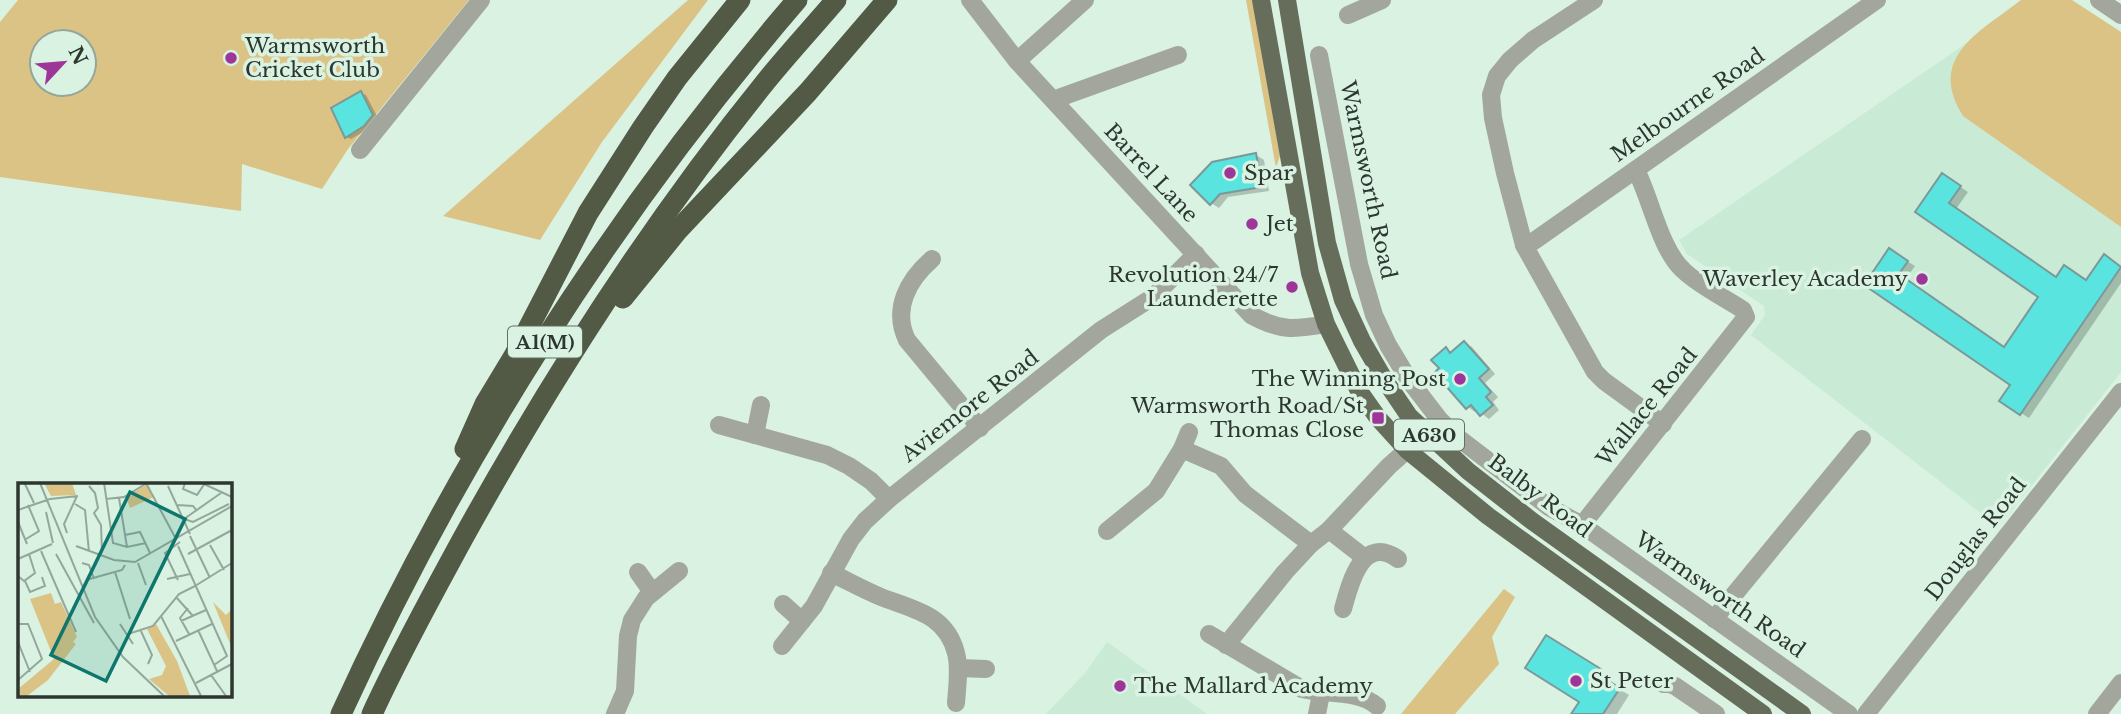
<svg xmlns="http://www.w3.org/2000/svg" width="2121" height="714" font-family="'Libre Baskerville',serif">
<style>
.built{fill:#c9ead5}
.green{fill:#dbc385;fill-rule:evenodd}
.shadow{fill:#0003}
.building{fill:#59e4e0;stroke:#7b9998;stroke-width:2}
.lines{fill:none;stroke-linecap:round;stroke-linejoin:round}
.minor{stroke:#a2a69c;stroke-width:18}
.primary{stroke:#676d5b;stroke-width:18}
.motorway{stroke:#525945;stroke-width:21}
.poi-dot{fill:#9e3699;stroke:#d9f2e2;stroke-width:2.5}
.labels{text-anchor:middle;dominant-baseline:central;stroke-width:7;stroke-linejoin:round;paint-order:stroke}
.shield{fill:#d9f2e2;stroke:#616f65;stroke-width:2}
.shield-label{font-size:19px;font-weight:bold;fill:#2d3730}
.poi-label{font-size:21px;fill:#2d3730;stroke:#d9f2e2;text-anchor:start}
.street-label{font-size:21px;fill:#2d3730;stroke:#d9f2e2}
.inset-road{fill:none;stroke:#94a79b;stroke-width:2}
.view{fill:#0f766e;fill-opacity:0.15;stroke:#0f766e;stroke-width:3.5}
.inset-edge{fill:none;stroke:#2d3730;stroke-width:3.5}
</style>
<rect width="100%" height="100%" fill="#d9f2e2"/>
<g class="built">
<path d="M2021,0H2072L2121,32V372L1999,527L1751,335L1765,315L1764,306L1687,254L1679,240L1964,45Z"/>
<path d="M1107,642L1207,714H1046L1086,672Z"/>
</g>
<g class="green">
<path d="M18,0H469L348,149L322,189L242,164L241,211L0,177V22ZM42,42H84V84H42Z"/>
<path d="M688,0H708L602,142L540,240L443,216Z"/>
<path d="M1246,0H1253L1280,156L1276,168Z"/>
<path d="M2021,0H2072L2121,32V227L1963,116C1926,57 1980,32 2021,0Z"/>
<path d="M1504,589L1515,597L1492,637L1499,664L1455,714H1401Z"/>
</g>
<g class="shadow">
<path d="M361,93L366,95L378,118L369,129L351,139L346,137Z"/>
<path d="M1256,155L1264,160L1269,191L1228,197L1219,208L1211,203Z"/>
<path d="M1950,180L1968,192L1956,209L2057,278L2087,282L2112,261L2121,268V283L2029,418L2002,401L2012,385L1866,284L1897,255L1915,266L1905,280L2005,349L2041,297L1918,212Z"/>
<path d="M1464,343L1472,347L1495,374L1485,383L1498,397L1493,402L1499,410L1489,419L1477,410L1475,412L1468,407L1441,369L1446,349L1452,353Z"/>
<path d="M1546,637L1610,676L1605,680L1629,695L1617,714H1579L1581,701Z"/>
</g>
<g class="building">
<path d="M361,91L373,115L364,126L345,138L331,108Z"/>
<path d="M1256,153L1262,187L1220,194L1210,205L1190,185L1212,162Z"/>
<path d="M1942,173L1961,186L1949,203L2056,277L2064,265L2086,280L2104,254L2121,267L2020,415L1999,401L2010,385L1864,285L1889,248L1908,261L1899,274L2004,347L2038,297L1915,212Z"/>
<path d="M1464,341L1489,369L1479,378L1491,392L1486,397L1493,405L1480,416L1471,405L1466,409L1445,385L1434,373L1439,368L1431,360L1446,347L1450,353Z"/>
<path d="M1546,635L1601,669L1596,673L1620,688L1603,714H1571L1579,702L1525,668Z"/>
</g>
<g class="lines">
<g class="minor">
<path d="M970,0L1017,61L1251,315C1280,331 1294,330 1326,324"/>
<path d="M1594,0L1533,40L1510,60L1497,76L1491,95L1493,118L1505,173L1524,245L1595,372L1604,381L1663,424"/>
<path d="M2099,0L2121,15"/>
<path d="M1348,15L1382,0"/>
<path d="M1319,55L1359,264L1374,315L1388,345L1409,380L1439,419L1457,437L1549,507L1582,525L1849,714"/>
<path d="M1017,61L1085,0"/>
<path d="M1053,100L1178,55"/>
<path d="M360,150L481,0"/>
<path d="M1524,245L1534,241L1877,0"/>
<path d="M932,259C908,280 892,309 907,340L980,428"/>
<path d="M719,425L827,455L849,466L871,481L889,499"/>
<path d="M755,435L761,405"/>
<path d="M1182,449L1221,466L1245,494L1311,544"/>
<path d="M1582,525L1746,317L1743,310C1725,298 1698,285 1683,270C1660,249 1651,199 1636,170"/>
<path d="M1329,530L1365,558"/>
<path d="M1107,531L1156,491L1182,449L1189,432"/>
<path d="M638,572L652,592"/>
<path d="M831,573C848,581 864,590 881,597C914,610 946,614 956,653C960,668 957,688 956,703"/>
<path d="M783,604L802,621"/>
<path d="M1343,609C1350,583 1362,534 1398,559"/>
<path d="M1714,619L1862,439"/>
<path d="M1209,634L1302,689C1326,695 1359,690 1377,706"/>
<path d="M1226,645L1285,572L1311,544L1329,530L1389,466L1407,450"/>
<path d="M782,646L814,606L851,539L865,521L889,499L1101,330L1153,297L1196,254"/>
<path d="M958,668L986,669"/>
<path d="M1663,684H1669L1675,686L1716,714"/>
<path d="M615,714L625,691L628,636L632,620L646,598L679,571"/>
<path d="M1317,714L1321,694"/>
<path d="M1866,714L2121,392"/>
<path d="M2097,714L2121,683"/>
</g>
<g class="primary">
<path d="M1261,0L1310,273L1326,324L1359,391L1378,418L1407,450L1488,516L1763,714"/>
<path d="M1287,0L1327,243L1343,300L1362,341L1384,379L1409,416L1468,471L1532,521L1802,714"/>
</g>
<g class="motorway">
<path d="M623,298L678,230L808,92L887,0"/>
<path d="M465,449L485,404L514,356L588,213L643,127L677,78L740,0"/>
<path d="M341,714C458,458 613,214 797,0"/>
<path d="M372,714C399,655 431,597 462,540C551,379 651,223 767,80C789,53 813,27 836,0"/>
</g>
</g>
<g class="poi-dot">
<circle cx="231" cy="58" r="7"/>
<circle cx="1230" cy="173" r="7"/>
<circle cx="1252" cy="224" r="7"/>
<circle cx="1922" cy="279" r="7"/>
<circle cx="1292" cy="287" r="7"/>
<circle cx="1460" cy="379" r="7"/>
<rect x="1371" y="411" width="14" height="14" rx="3.5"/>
<circle cx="1576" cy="681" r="7"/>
<circle cx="1120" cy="686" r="7"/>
</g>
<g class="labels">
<g class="shield">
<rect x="508" y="326.5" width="74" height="31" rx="5"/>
<rect x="1394" y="419.5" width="70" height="31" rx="5"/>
</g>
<g class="shield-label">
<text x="545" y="342">A1(M)</text>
<text x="1429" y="435">A630</text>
</g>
<g class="poi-label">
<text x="245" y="46">Warmsworth<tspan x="245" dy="24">Cricket Club</tspan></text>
<text x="1244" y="173">Spar</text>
<text x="1266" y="224">Jet</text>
<text x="1278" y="275" text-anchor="end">Revolution 24/7<tspan x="1278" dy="24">Launderette</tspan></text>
<text x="1908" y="279" text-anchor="end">Waverley Academy</text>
<text x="1446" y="379" text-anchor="end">The Winning Post</text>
<text x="1364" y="406" text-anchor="end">Warmsworth Road/St<tspan x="1364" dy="24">Thomas Close</tspan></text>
<text x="1590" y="681">St Peter</text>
<text x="1134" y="686">The Mallard Academy</text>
</g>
<g class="street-label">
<text transform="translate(1688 105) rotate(-35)">Melbourne Road</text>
<text transform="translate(1151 173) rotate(47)">Barrel Lane</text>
<text transform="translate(1368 180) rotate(78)">Warmsworth Road</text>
<text transform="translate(970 406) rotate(-38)">Aviemore Road</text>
<text transform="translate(1647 407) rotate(-51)">Wallace Road</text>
<text transform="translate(1540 496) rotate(37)">Balby Road</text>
<text transform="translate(1976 539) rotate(-52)">Douglas Road</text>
<text transform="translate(1720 595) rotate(35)">Warmsworth Road</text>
</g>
</g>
<g transform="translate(18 483)">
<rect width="214" height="214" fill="#d9f2e2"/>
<path d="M26,0H54L58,12L33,13ZM128,2L136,14L112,25L108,14ZM33,110L37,121L43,119L59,154L55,159L58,161L30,197L9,213H0V206L36,176L12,116ZM195,119L208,132L213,127V163ZM138,141L159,178L172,213H151L131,196L144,192L148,183L129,146Z" fill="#dbc385"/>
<path class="inset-road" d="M22,0L77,134L105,174L146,213M86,0L95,60L109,64L128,60M128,0L158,56M167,0L165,6L179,12L187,0M7,1L16,20M186,1L214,14M71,3L77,10L80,25L76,30L83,42L84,69M150,3L172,51M101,15L109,64M88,16L106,14L129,0M57,21L67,27L71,69M159,22L175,23L179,28M0,27L32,16L60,13M28,29L35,60M166,36L175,39L211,21M166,36L203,10M0,39L9,61M49,50L46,41L59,13M107,52L122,49L132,70M172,53L192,95M8,56L21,48L10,22M192,62L206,87M58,63L96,77L117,79L214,23M160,63L209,173L196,182M23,68L58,149M38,71L76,140M170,71L214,47M0,76L34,61M64,80L71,82L76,96M120,80L128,102M97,89L112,136M0,93L6,98L17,90L11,71M149,96L172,91M68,97L104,87L107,82M160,97L147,70L162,59M7,98L12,109L27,103L24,94M177,103L214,80M158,114L175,133M170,125L162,135L171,151M143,133L183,213M163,138L188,127M0,141H10L24,176L0,197M102,141L115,161M122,146L134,172L130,181M180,147L199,188M110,151L135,143L161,111L177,103M158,158L194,141M0,159L12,189M193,192L208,213M178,200L214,181"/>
<path class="view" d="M112,9L167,36L88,198L33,172Z"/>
<rect width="214" height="214" class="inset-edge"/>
</g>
<g transform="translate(63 63) rotate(64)"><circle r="33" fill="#d9f2e2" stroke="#94a79b" stroke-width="2"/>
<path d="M0-5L12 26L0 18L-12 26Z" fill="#9e3699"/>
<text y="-10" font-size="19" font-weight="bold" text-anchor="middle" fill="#2d3730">N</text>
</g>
</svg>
